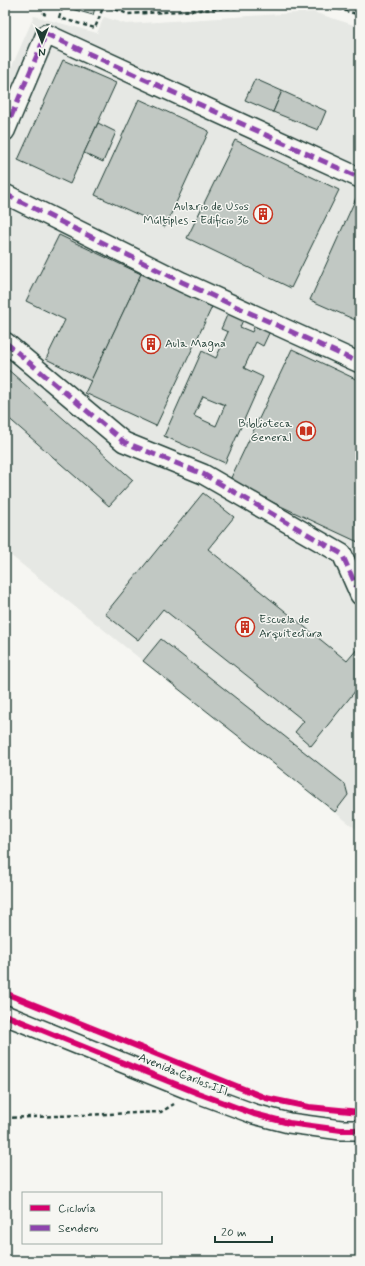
<svg xmlns="http://www.w3.org/2000/svg" width="365" height="1266" font-family="Mynerve,sans-serif">
<style>
.built{fill:#e6e8e4}
.building{fill:#c1c8c3;stroke:#1f3d34;fill-rule:evenodd}
.lines{fill:none;stroke-linecap:round;stroke-linejoin:round}
.minor-casing{stroke:#1f3d34;stroke-width:22}
.path{stroke:#1f3d34;stroke-width:2.5;stroke-dasharray:4 3;stroke-linecap:butt}
.minor{stroke:#f6f6f2;stroke-width:19}
.quiet{stroke:#8e44ad;stroke-width:5;stroke-dasharray:10 5;stroke-linecap:butt}
.cycleway-casing{stroke:#f6f6f2;stroke-width:8}
.cycleway{stroke:#d6006c;stroke-width:6}
.labels{text-anchor:middle;dominant-baseline:central;stroke-width:3;stroke-linejoin:round;paint-order:stroke}
.poi-label{font-size:12px;fill:#1f3d34;stroke:#f6f6f2;text-anchor:end}
.street-label{font-size:12px;fill:#1f3d34;stroke:#f6f6f2}
</style>
<rect width="100%" height="100%" fill="#f6f6f2"/>
<filter id="ink" filterUnits="userSpaceOnUse"><feTurbulence type="fractalNoise" baseFrequency=".025" numOctaves="2"/><feDisplacementMap in="SourceGraphic" scale="8" xChannelSelector="R" yChannelSelector="G"/><feConvolveMatrix kernelMatrix="1 2 1 2 8 2 1 2 1" color-interpolation-filters="sRGB"/></filter>
<g filter="url(#ink)">
<path class="built" d="M313,12L360,27V832L143,661L5,551V82L34,16L97,33L104,17L126,24Z"/>
<g class="building">
<path d="M69,5H96L93,15L68,8Z"/>
<path d="M63,60L116,83L70,184L18,160Z"/>
<path d="M255,79L282,91L273,112L245,100Z"/>
<path d="M282,91L326,111L318,130L273,112Z"/>
<path d="M139,99L209,131L165,227L95,195Z"/>
<path d="M98,123L116,132L103,162L84,153Z"/>
<path d="M235,140L339,190L291,288L187,238Z"/>
<path d="M356,198L360,200V322L310,300Z"/>
<path d="M59,235L141,274L91,381L46,359L65,320L26,301Z"/>
<path d="M141,274L212,307L156,426L85,393Z"/>
<path d="M228,313L243,320L240,327L252,332L255,325L270,331L263,346L256,342L244,368L263,377L225,463L164,436L202,351L216,358L228,332L221,329ZM203,396L225,405L216,426L194,416Z"/>
<path d="M292,349L360,381V537L358,542L229,482Z"/>
<path d="M5,367L133,480L109,506L5,415Z"/>
<path d="M203,493L234,517L208,549L347,661L358,648L360,649V685L311,746L295,732L304,721L163,609L138,640L105,614Z"/>
<path d="M161,639L345,784L348,795L335,812L143,661Z"/>
</g>
<g class="lines">
<g class="minor-casing">
<g id="minor">
<path d="M5,131L46,34L360,178"/>
<path d="M5,194L182,282L360,363"/>
<path d="M5,342L124,442L203,474L342,554L360,595"/>
<path d="M5,1015L195,1092L254,1114L289,1123L341,1130H360"/>
</g>
</g>
<g class="path">
<path d="M44,5V14L47,15"/>
<path d="M59,18L63,5"/>
<path d="M63,19L95,28L104,5L128,14L287,5L328,6L360,15"/>
<path d="M5,1118L161,1112L174,1104"/>
</g>
<use href="#minor" class="minor"/>
<g class="quiet">
<path d="M5,131L46,34L360,178"/>
<path d="M5,194L182,282L360,363"/>
<path d="M5,342L124,442L203,474L342,554L360,595"/>
</g>
<g class="cycleway-casing">
<g id="cycleway">
<path d="M5,993L266,1098L309,1107L360,1112"/>
<path d="M5,1015L195,1092L254,1114L289,1123L341,1130H360"/>
</g>
</g>
<use href="#cycleway" class="cycleway"/>
</g>
</g>
<defs>
<g id="building-ring" transform="scale(1)"><circle r="9.5" fill="#f6f6f2" stroke="#c8321e" stroke-width="1.5"/><path d="M-4-6H4V6H1V3H-1V6H-4ZM-2.5-4.3h1.7v1.8h-1.7ZM.8-4.3h1.7v1.8H.8ZM-2.5-1h1.7V.8h-1.7ZM.8-1h1.7V.8H.8Z" fill="#c8321e"/></g>
<g id="library-ring" transform="scale(1)"><circle r="9.5" fill="#f6f6f2" stroke="#c8321e" stroke-width="1.5"/><path d="M-6-4Q-3-5.5-.7-3.5V5Q-3 3-6 4ZM6-4Q3-5.5 .7-3.5V5Q3 3 6 4Z" fill="#c8321e"/></g>
</defs>
<g fill-rule="evenodd">
<use href="#building-ring" x="263" y="214"/>
<use href="#building-ring" x="151" y="344"/>
<use href="#library-ring" x="306" y="431"/>
<use href="#building-ring" x="245" y="627"/>
</g>
<g class="labels">
<g class="poi-label">
<text x="249" y="207">Aulario de Usos<tspan x="249" dy="14">Múltiples - Edificio 36</tspan></text>
<text x="165" y="344" text-anchor="start">Aula Magna</text>
<text x="292" y="424">Biblioteca<tspan x="292" dy="14">General</tspan></text>
<text x="259" y="620" text-anchor="start">Escuela de<tspan x="259" dy="14">Arquitectura</tspan></text>
</g>
<g class="street-label">
<text transform="translate(183 1075) rotate(22)">Avenida Carlos III</text>
</g>
</g>
<rect width="365" height="1266" fill="none" stroke="#f6f6f2" stroke-width="20"/>
<rect x="10" y="10" width="345" height="1246" fill="none" stroke="#1f3d34" stroke-width="1.5" filter="url(#ink)"/>
<rect x="22" y="1192" width="140" height="52" fill="#f6f6f2" stroke="#a0aca6"/>
<rect x="30" y="1205" width="20" height="6" fill="#d6006c" stroke="#a0aca6"/>
<text x="58" y="1212" font-size="12" fill="#1f3d34">Ciclovía</text>
<rect x="30" y="1225" width="20" height="6" fill="#8e44ad" stroke="#a0aca6"/>
<text x="58" y="1232" font-size="12" fill="#1f3d34">Sendero</text>
<g transform="translate(42 42) rotate(180)" stroke="#f6f6f2" stroke-width="3" paint-order="stroke">
<path d="M0-3L7 15L0 10L-7 15Z" fill="#1f3d34"/>
<text y="-6" font-size="11" font-weight="bold" text-anchor="middle" fill="#1f3d34">N</text>
</g>
<path d="M215 1236v6h57v-6" fill="none" stroke="#1f3d34" stroke-width="2"/>
<text x="221" y="1236" font-size="12" fill="#1f3d34" stroke="#f6f6f2" stroke-width="3" paint-order="stroke">20 m</text>
</svg>
